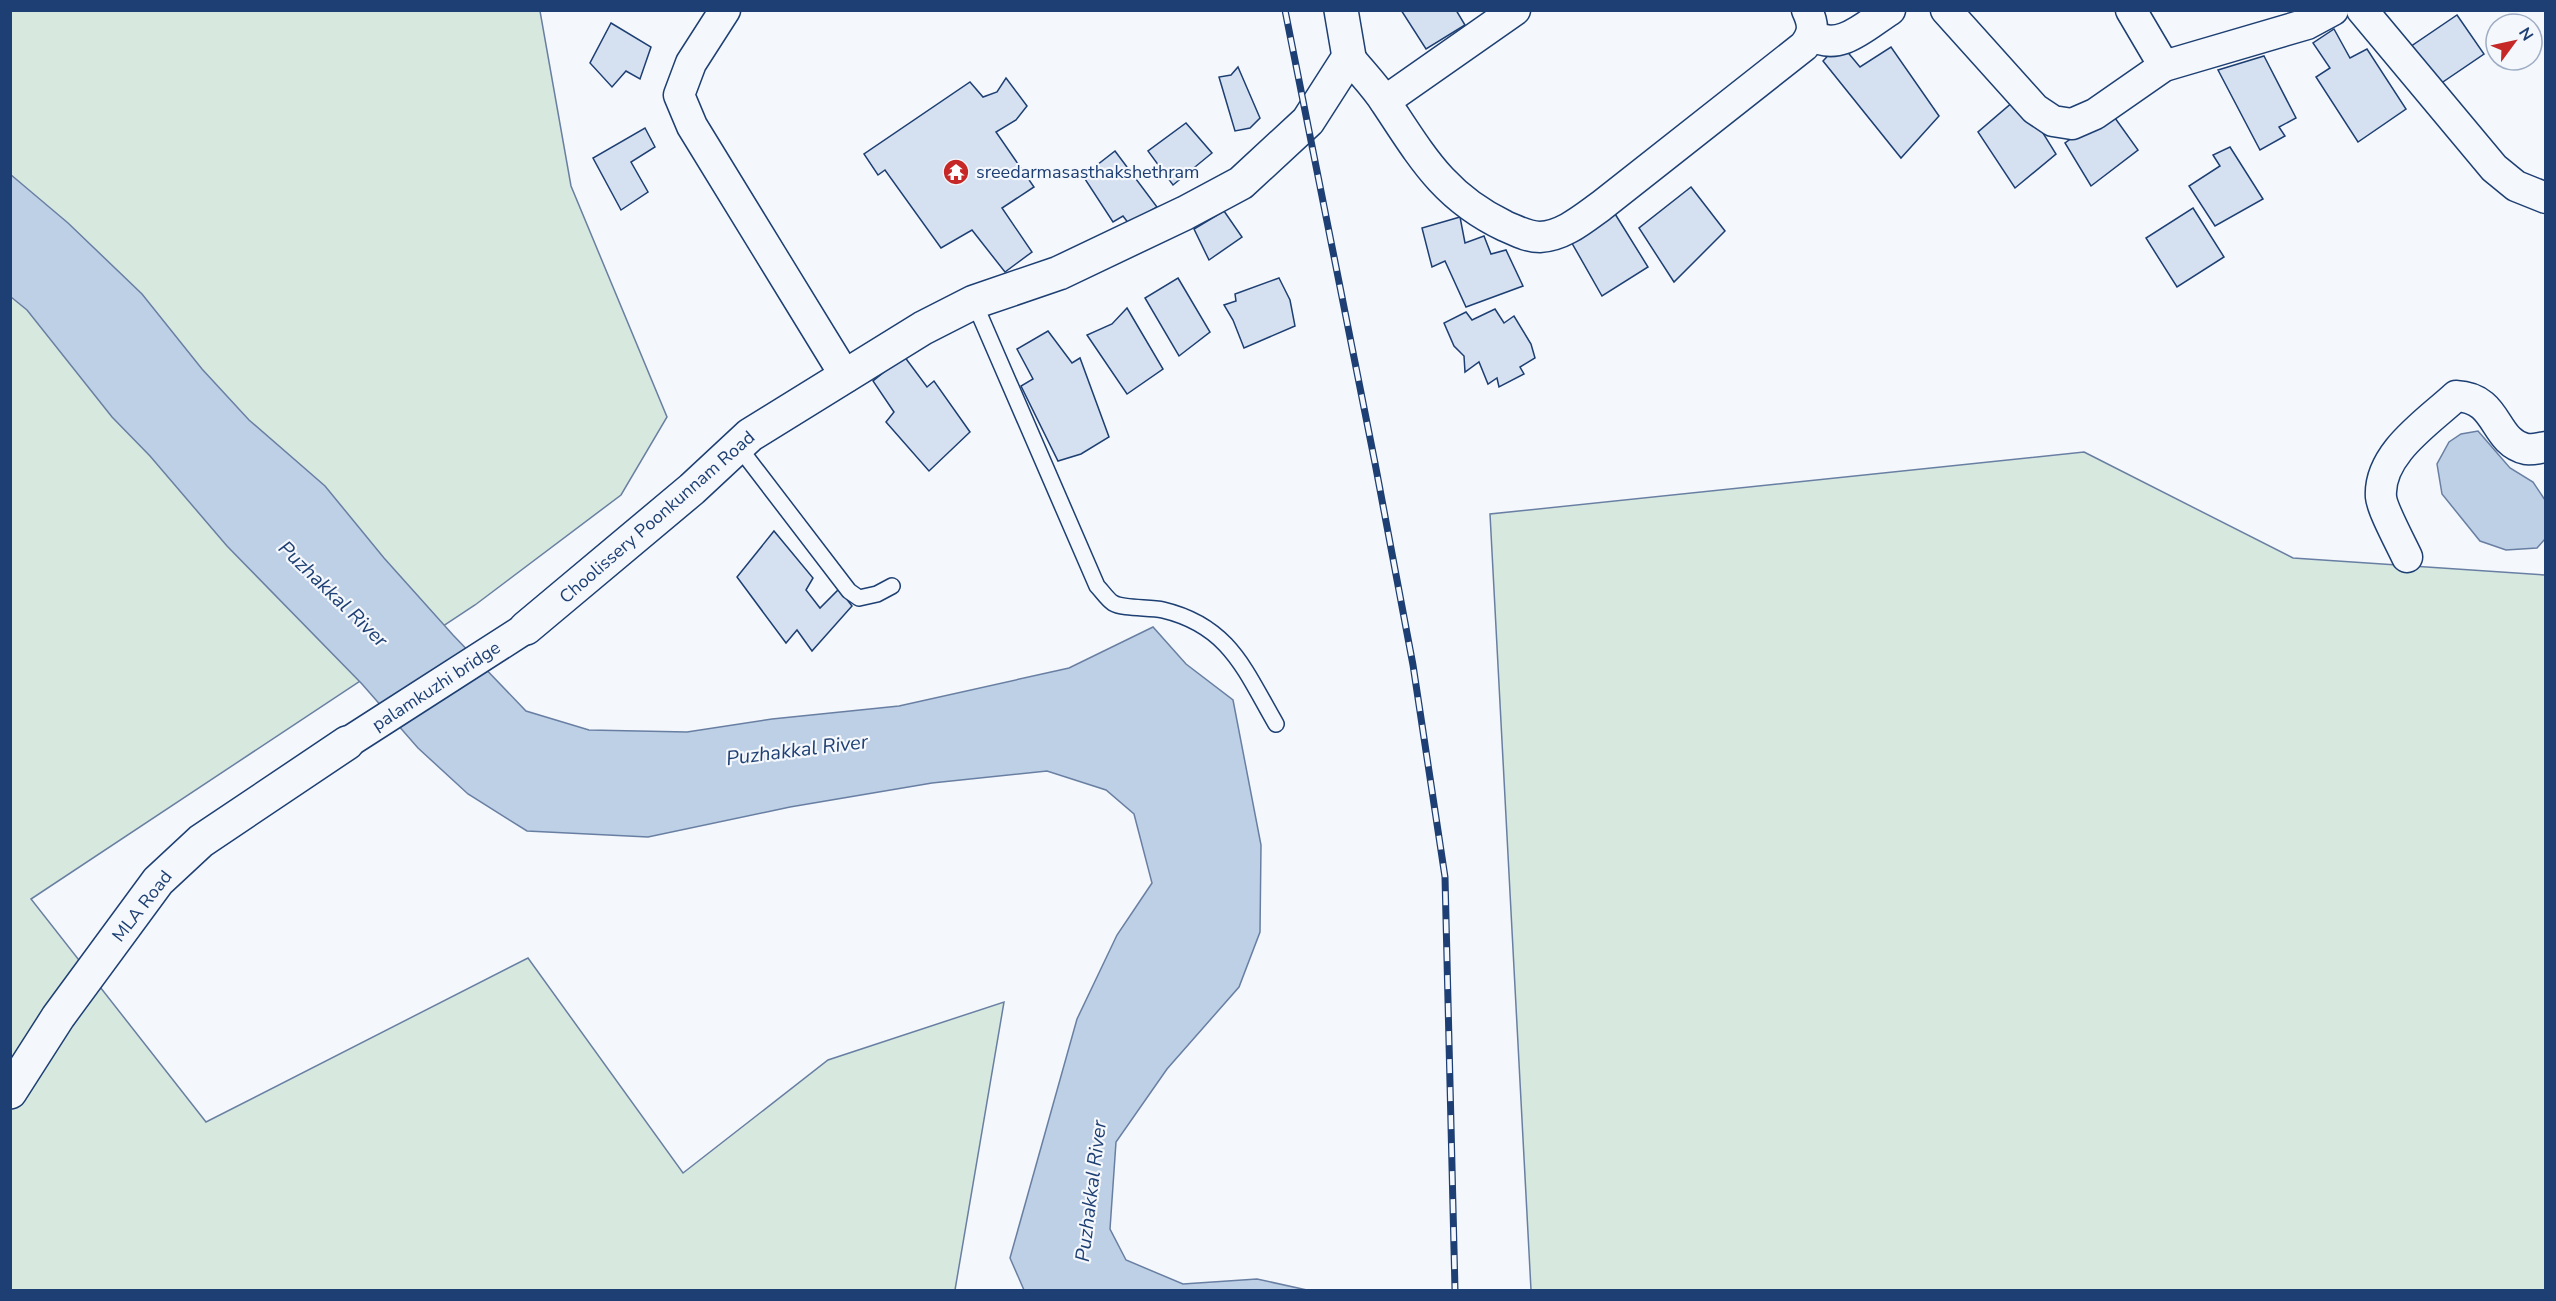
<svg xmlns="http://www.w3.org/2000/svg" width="2556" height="1301" font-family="'Nunito Sans',sans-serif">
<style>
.green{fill:#d7e8df;stroke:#687fa3;stroke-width:1.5}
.water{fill:#bed0e5;stroke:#687fa3;stroke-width:1.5}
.building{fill:#d5e0f0;stroke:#1d3f73;stroke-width:1.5}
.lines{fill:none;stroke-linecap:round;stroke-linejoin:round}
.lane-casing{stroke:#1d3f73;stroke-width:18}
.street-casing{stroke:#1d3f73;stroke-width:33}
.secondary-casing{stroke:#1d3f73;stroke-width:36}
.lane{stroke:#f4f7fb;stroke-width:15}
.street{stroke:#f4f7fb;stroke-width:30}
.secondary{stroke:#f4f7fb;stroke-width:33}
.rail-casing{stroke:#1d3f73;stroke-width:7}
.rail{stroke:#f4f7fb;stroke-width:4.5;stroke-dasharray:14;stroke-linecap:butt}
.labels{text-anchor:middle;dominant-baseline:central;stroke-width:4.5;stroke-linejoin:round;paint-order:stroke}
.poi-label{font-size:18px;fill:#1d3f73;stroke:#f4f7fb;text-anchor:start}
.street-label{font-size:18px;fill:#1d3f73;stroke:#f4f7fb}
.water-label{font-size:20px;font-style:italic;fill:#1d3f73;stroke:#f4f7fb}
</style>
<rect width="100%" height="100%" fill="#f4f7fb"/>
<g class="green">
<path d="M10,11H540L571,186L667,417L621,495L475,605L31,899L206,1122L528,958L683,1173L828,1060L1004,1002L955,1290H11Z"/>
<path d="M2084,452L2293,558L2545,575V1290H1531L1490,514Z"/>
</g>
<g class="water">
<path d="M10,174L68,223L142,294L202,369L249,420L325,486L384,558L453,635L526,711L589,730L687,732L772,719L899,706L1069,668L1153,627L1186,664L1233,700L1261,845L1260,932L1239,987L1167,1069L1116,1142L1110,1229L1126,1260L1183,1284L1257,1279L1307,1290H1024L1010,1258L1077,1019L1117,935L1152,883L1134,814L1106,790L1047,771L932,783L790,807L648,837L527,831L468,794L418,748L362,684L227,546L150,456L112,417L27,310L11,297Z"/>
<path d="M2478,431L2510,468L2533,482L2545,500V539L2537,548L2506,550L2480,541L2442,494L2437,464L2449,442L2461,434Z"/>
</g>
<g class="building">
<path d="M1401,10H1456L1465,25L1426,49Z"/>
<path d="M2457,15L2484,54L2434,88L2407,49Z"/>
<path d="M611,23L651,47L640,79L626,71L612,87L590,63Z"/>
<path d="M2334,29L2350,58L2367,49L2406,109L2358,142L2316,77L2330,68L2313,43Z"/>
<path d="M1840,43L1860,67L1891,47L1939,116L1901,158L1823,61Z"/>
<path d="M2264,56L2296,118L2279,127L2285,136L2260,150L2218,70Z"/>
<path d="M1238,67L1260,118L1250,128L1235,131L1219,77L1231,75Z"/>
<path d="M1006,78L1027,106L1016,120L996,132L1034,187L1002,208L1032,252L1005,272L972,230L941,248L885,170L878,175L864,154L970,82L983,97L997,92Z"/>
<path d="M2020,96L2056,154L2015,188L1978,132Z"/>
<path d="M2110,111L2138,150L2091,186L2065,143Z"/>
<path d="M1186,123L1212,153L1173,185L1148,151Z"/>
<path d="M645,128L655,147L631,162L648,192L621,210L593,158Z"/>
<path d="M2230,147L2263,199L2215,226L2189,186L2220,166L2213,155Z"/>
<path d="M1115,151L1157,207L1129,224L1123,216L1113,222L1083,176Z"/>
<path d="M1691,187L1725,231L1674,282L1639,228Z"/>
<path d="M2193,208L2224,257L2177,287L2146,238Z"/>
<path d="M1612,209L1648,267L1602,296L1569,238Z"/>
<path d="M1224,211L1242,237L1209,260L1194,229Z"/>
<path d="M1460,217L1465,243L1484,236L1491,254L1506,250L1523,286L1466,307L1445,261L1432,267L1422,228Z"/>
<path d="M1178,278L1210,332L1179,356L1145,298Z"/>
<path d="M1279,278L1290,300L1295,326L1244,348L1233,320L1224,305L1236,301L1235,294Z"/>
<path d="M1127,308L1163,369L1127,394L1087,335L1112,324Z"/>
<path d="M1495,309L1504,323L1514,316L1531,344L1535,358L1520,367L1524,374L1499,387L1497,378L1488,384L1479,362L1465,372L1464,356L1454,346L1444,323L1466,312L1472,320Z"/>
<path d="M1048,331L1072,363L1080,358L1109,437L1081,454L1058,461L1021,386L1033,379L1017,349Z"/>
<path d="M904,356L927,387L934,381L970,432L929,471L886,422L894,412L873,381Z"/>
<path d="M774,531L813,578L806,590L820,608L839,589L852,606L812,651L797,630L786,643L737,577Z"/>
</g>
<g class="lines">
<g class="lane-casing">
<g id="lane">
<path d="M974,302L1097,586C1102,591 1107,599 1113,603C1123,609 1150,607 1163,610C1230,626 1245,671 1276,724"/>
<path d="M738,446L849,591L859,598L877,594L892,586"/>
</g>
</g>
<g class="street-casing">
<g id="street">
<path d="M725,10L691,63L679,95L692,126L846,377"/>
<path d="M1946,10L2035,109L2053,121L2072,124L2095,114L2164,66L2307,24L2333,10"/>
<path d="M2131,10L2164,66"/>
<path d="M2362,10L2494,168L2516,186L2546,198"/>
<path d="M1812,35C1839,53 1866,25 1890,10"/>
<path d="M1349,57C1361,72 1376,87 1386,103C1422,157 1444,197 1505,226C1517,231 1527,237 1540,237C1563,236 1583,219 1601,206L1804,46C1814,33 1814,25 1807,10"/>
<path d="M1385,101L1515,10"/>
<path d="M2407,557C2401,544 2382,509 2381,497C2378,454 2428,422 2456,396C2500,398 2492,441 2526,449C2531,450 2540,448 2546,447"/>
<path d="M347,743L526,628"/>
</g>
</g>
<g class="secondary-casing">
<g id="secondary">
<path d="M526,628L692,489L750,435L923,328L974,302L1059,273L1185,213L1241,183L1308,121L1349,57L1341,10"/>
<path d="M10,1092L58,1017L158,881L201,841L347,743"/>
</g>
</g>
<use href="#lane" class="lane"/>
<use href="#street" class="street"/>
<use href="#secondary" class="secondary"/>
<g class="rail-casing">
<path id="rail" d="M1285,10L1375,463L1413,665L1445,877L1455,1290"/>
</g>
<use href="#rail" class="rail"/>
</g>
<defs>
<g id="temple-disc" transform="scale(1.35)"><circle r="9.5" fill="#c62828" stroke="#f4f7fb"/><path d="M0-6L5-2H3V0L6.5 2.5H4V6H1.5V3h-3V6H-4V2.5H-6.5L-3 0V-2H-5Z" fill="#fff"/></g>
</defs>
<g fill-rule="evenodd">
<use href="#temple-disc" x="956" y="172"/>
</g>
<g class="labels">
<g class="poi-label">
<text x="976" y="172">sreedarmasasthakshethram</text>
</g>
<g class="street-label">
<text transform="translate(657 517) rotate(-41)">Choolissery Poonkunnam Road</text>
<text transform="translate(436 686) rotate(-33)">palamkuzhi bridge</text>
<text transform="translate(142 906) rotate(-52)">MLA Road</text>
</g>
<g class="water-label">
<text transform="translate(333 594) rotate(44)">Puzhakkal River</text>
<text transform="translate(797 750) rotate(-7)">Puzhakkal River</text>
<text transform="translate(1091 1191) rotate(-83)">Puzhakkal River</text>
</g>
</g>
<rect width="2556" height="1301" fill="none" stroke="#1d3f73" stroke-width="24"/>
<g transform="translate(2514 42) rotate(57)"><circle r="28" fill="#f4f7fb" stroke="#9eadc5" stroke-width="1.5"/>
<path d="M0-4.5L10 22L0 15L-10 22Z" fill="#c62828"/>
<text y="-9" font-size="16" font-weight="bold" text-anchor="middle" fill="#1d3f73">N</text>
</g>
</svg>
